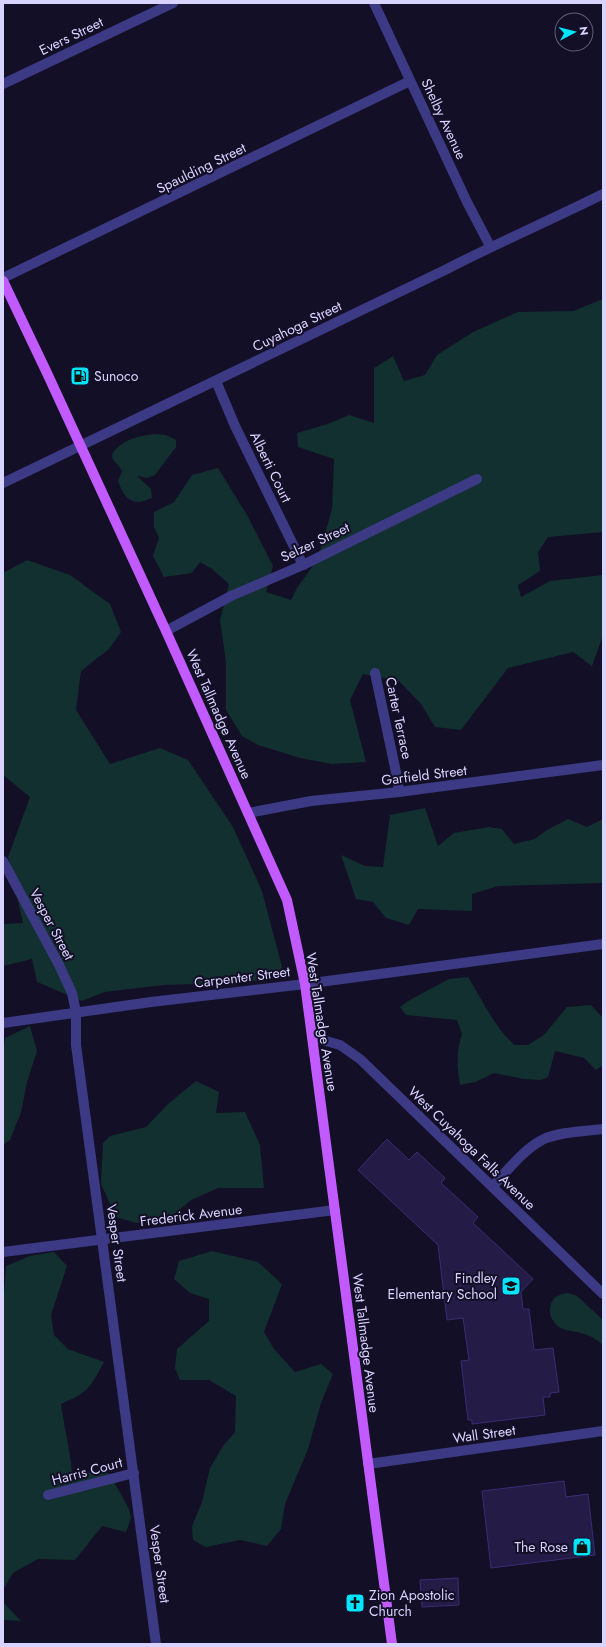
<svg xmlns="http://www.w3.org/2000/svg" width="606" height="1647" font-family="Jost,sans-serif">
<style>
.green{fill:#12302f}
.building{fill:#241b47;stroke:#3b2d73}
.lines{fill:none;stroke-linecap:round;stroke-linejoin:round}
.minor{stroke:#3d3a85;stroke-width:10}
.major{stroke:#c25bff;stroke-width:10}
.labels{text-anchor:middle;dominant-baseline:central;stroke-width:4;stroke-linejoin:round;paint-order:stroke}
.street-label{font-size:14px;fill:#d9d4ff;stroke:#130f26}
.poi-label{font-size:14px;fill:#d9d4ff;stroke:#130f26;text-anchor:start}
</style>
<rect width="100%" height="100%" fill="#130f26"/>
<g class="green">
<path d="M603,299V532L548,537L538,552L540,571L518,585L521,597L550,581L603,575V635L592,666L573,652L508,668L461,730L435,727L421,704L399,681L363,674L350,700L366,762L332,764L300,758L258,745L242,736L226,710V662L220,620L229,584L212,569L200,562L192,573L164,577L153,556L159,538L154,527V512L174,502L192,475L218,468L247,515L273,566L266,592L291,600L297,588L312,567L321,548L332,509L334,459L298,447L297,433L328,424L349,415L374,423V368L393,356L404,381L425,375L437,355L473,332L518,312L573,311Z"/>
<path d="M154,434L166,435L176,440V447L155,475L147,478L137,476L151,489L152,498C148,499 143,502 139,502C126,502 121,490 118,480L122,472C120,465 113,462 112,457C112,453 114,451 116,449C127,438 139,436 154,434Z"/>
<path d="M27,560L70,575L110,604L121,632L109,649L81,671L76,710L110,764L160,748L188,760L233,827L262,891L285,978L229,983L164,985L104,992L82,1001L37,982L32,959L3,966V924L23,923L8,857L30,797L3,775V573Z"/>
<path d="M425,808L438,846L454,833L489,827L502,829L514,844L535,839L547,830L568,819L587,827L603,819V883L498,886L472,894V911L418,909L409,925L386,918L373,902L356,899L341,855L365,866L383,867L390,815Z"/>
<path d="M468,977C483,1001 494,1026 514,1045H528L544,1035L567,1007L591,1005L603,1018V1065L596,1070L584,1058L555,1051L548,1077L541,1080L524,1079L494,1073L475,1082L460,1085C457,1067 456,1051 462,1034L457,1020L406,1015L400,1007L408,1001L449,979Z"/>
<path d="M30,1026L37,1051L27,1082L21,1112L10,1140L3,1145V1056L5,1038Z"/>
<path d="M196,1081L219,1092L216,1113L245,1112L260,1145L264,1188H218L191,1200L176,1213L162,1220L136,1223L116,1217L101,1184L103,1143L110,1136L146,1127L169,1103Z"/>
<path d="M212,1251L258,1262L282,1284L264,1332L274,1349L295,1372L321,1364L333,1374L321,1403L308,1449L285,1504L281,1529L267,1546L240,1540L206,1547L193,1540L192,1526L202,1502L210,1468L223,1446L235,1432L236,1396L209,1380H180L175,1368L177,1349L209,1321V1299L190,1293L174,1279L179,1261Z"/>
<path d="M54,1252L67,1266L51,1315L54,1335L68,1349L104,1362C90,1388 89,1392 61,1404C64,1427 70,1449 72,1472L109,1473L129,1509L131,1518L126,1532L102,1526L75,1560L38,1559L13,1573L3,1590V1309L6,1266L30,1256Z"/>
<path d="M568,1293L577,1296L603,1320V1345C598,1341 593,1337 587,1335C574,1329 560,1334 552,1319C550,1315 549,1309 551,1304C554,1296 560,1294 568,1293Z"/>
<path d="M3,1602L21,1621L3,1620Z"/>
</g>
<g class="building">
<path d="M387,1139L409,1160L417,1152L445,1178L441,1183L478,1217L473,1223L533,1279L521,1292L523,1309H529L534,1350L553,1348L559,1392L550,1393V1397H543L545,1415L472,1424V1420H468L461,1361L469,1360L463,1318L447,1320L438,1245L358,1170Z"/>
<path d="M564,1481L566,1497L588,1494L595,1555L491,1568L482,1491Z"/>
<path d="M458,1578L459,1605L422,1607L420,1580Z"/>
</g>
<g class="lines">
<g class="minor">
<path d="M374,3L467,202L490,246"/>
<path d="M3,84L173,3"/>
<path d="M3,278L410,81"/>
<path d="M216,381L235,426L303,565"/>
<path d="M3,483L445,270C497,243 551,220 603,194"/>
<path d="M166,631L231,596L303,565L477,479"/>
<path d="M375,673L397,777L399,792"/>
<path d="M248,813L311,801L399,792L603,765"/>
<path d="M3,861L59,965L72,993L76,1012V1045L156,1644"/>
<path d="M3,1023L151,1002L305,984L603,944"/>
<path d="M312,1037L340,1045L360,1059L603,1294"/>
<path d="M493,1186C507,1171 523,1150 542,1140C556,1132 586,1131 603,1129"/>
<path d="M3,1252L335,1210"/>
<path d="M368,1464L603,1431"/>
<path d="M48,1495L134,1473"/>
</g>
<path class="major" d="M3,281L47,373L166,631L287,900L305,984L312,1037L392,1644"/>
</g>
<defs>
<g id="fuel-square" transform="scale(1)"><rect x="-9" y="-9" width="18" height="18" rx="4" fill="#00e5ff" stroke="#130f26"/><path d="M-5.5-6h7V0h2V4h1.3V-2.5L3-4.5l.8-.8L6-3V5H2.5V1h-1V6h-7ZM-4.2-4.7v3.2H.2V-4.7Z" fill="#111"/></g>
<g id="school-square" transform="scale(1)"><rect x="-9" y="-9" width="18" height="18" rx="4" fill="#00e5ff" stroke="#130f26"/><path d="M0-5L7-2L0 1L-7-2ZM-4 1L0 2.5L4 1V4Q0 6-4 4Z" fill="#111"/></g>
<g id="shop-square" transform="scale(1)"><rect x="-9" y="-9" width="18" height="18" rx="4" fill="#00e5ff" stroke="#130f26"/><path d="M-5-2.5h2.3a2.7 3.5 0 0 1 5.4 0H5L5.5 6h-11ZM-1.5-2.5h3a1.5 2.3 0 0 0-3 0Z" fill="#111"/></g>
<g id="church-square" transform="scale(1)"><rect x="-9" y="-9" width="18" height="18" rx="4" fill="#00e5ff" stroke="#130f26"/><path d="M-1.2-6h2.4v3.5h3.3v2.4h-3.3V6h-2.4V-.1h-3.3v-2.4h3.3Z" fill="#111"/></g>
</defs>
<g fill-rule="evenodd">
<use href="#fuel-square" x="80" y="376"/>
<use href="#school-square" x="511" y="1286"/>
<use href="#shop-square" x="582" y="1547"/>
<use href="#church-square" x="355" y="1603"/>
</g>
<g class="labels">
<g class="street-label">
<text transform="translate(71 36) rotate(-26)">Evers Street</text>
<text transform="translate(444 119) rotate(65)">Shelby Avenue</text>
<text transform="translate(201 168) rotate(-26)">Spaulding Street</text>
<text transform="translate(297 326) rotate(-26)">Cuyahoga Street</text>
<text transform="translate(271 467) rotate(64)">Alberti Court</text>
<text transform="translate(315 542) rotate(-25)">Selzer Street</text>
<text transform="translate(219 714) rotate(66)">West Tallmadge Avenue</text>
<text transform="translate(399 718) rotate(78)">Carter Terrace</text>
<text transform="translate(424 775) rotate(-7)">Garfield Street</text>
<text transform="translate(52 924) rotate(62)">Vesper Street</text>
<text transform="translate(242 977) rotate(-7)">Carpenter Street</text>
<text transform="translate(322 1022) rotate(81)">West Tallmadge Avenue</text>
<text transform="translate(472 1148) rotate(44)">West Cuyahoga Falls Avenue</text>
<text transform="translate(191 1215) rotate(-7)">Frederick Avenue</text>
<text transform="translate(117 1243) rotate(82)">Vesper Street</text>
<text transform="translate(366 1343) rotate(83)">West Tallmadge Avenue</text>
<text transform="translate(484 1434) rotate(-8)">Wall Street</text>
<text transform="translate(87 1471) rotate(-15)">Harris Court</text>
<text transform="translate(160 1564) rotate(82)">Vesper Street</text>
</g>
<g class="poi-label">
<text x="94" y="376">Sunoco</text>
<text x="497" y="1278" text-anchor="end">Findley<tspan x="497" dy="16">Elementary School</tspan></text>
<text x="568" y="1547" text-anchor="end">The Rose</text>
<text x="369" y="1595">Zion Apostolic<tspan x="369" dy="16">Church</tspan></text>
</g>
</g>
<rect width="606" height="1647" fill="none" stroke="#d9d4ff" stroke-width="8"/>
<g transform="translate(574 32) rotate(83)"><circle r="19" fill="#130f26" stroke="#625e7d"/>
<path d="M0-3L7 15L0 10L-7 15Z" fill="#00e5ff"/>
<text y="-6" font-size="11" font-weight="bold" text-anchor="middle" fill="#d9d4ff">N</text>
</g>
</svg>
